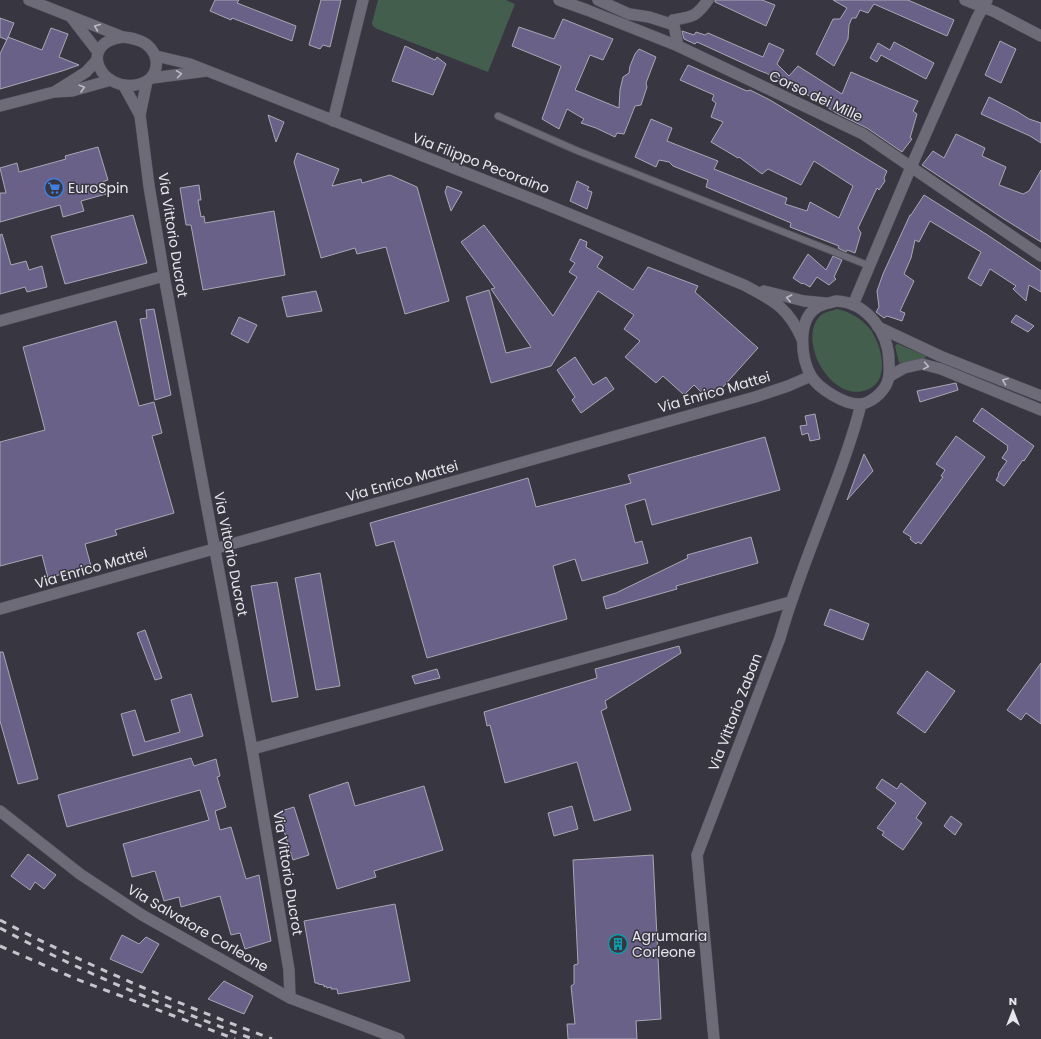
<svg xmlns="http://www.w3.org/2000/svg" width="1041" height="1039" font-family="Poppins,sans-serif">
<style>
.green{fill:#435e4d}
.building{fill:#696188;stroke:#a9a7b4}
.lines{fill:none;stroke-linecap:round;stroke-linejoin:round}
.service-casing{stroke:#57555e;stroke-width:8}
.minor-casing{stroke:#57555e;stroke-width:12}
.tertiary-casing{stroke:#57555e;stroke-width:12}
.service{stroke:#6d6b78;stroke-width:6}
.minor{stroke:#6d6b78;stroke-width:11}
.tertiary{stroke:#6d6b78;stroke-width:11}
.rail{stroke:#c6c5cd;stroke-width:3;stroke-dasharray:7 7;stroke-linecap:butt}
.oneway{stroke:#bcbbc4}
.labels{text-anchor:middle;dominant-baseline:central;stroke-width:3;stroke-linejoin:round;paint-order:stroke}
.street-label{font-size:14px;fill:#e7e6ed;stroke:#383641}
.poi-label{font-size:14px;fill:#e7e6ed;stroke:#383641;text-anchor:start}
</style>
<rect width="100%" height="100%" fill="#383641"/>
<g class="green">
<path d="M378,0H506L515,4L488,72L377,29L373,26L372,23Z"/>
<path d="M837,309C850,312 861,318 870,329C881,343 891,379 869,389C833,406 796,341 820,316C824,312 831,311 837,309Z"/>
<path d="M897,344H898L926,356L925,359L899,363L895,346Z"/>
</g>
<g class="building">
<path d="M215,0H239L237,3L296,26L292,41L232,18L231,20L210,11Z"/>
<path d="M321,0H341L330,47L323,45L320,49L309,45Z"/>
<path d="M715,0H762L775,5L766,26L715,2Z"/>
<path d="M833,0H908L954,20L947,36L874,4L868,13L860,10L856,18H852L849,25L848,39L834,66L816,54L833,19H840L847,8Z"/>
<path d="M0,18L14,23L7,40L0,37Z"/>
<path d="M563,19L613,39L603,60L590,55L575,90L619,108L620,90L623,77L629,73L630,66L635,54L639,49L656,57L646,83L647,87L641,105L635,106L624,134L617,133L615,137L596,128L581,123L584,119L567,109L559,129L542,119L561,66L512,46L519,27L554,39Z"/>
<path d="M51,28L68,34L59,57L79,65L62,71L0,89V54L8,37L42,50Z"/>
<path d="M682,31L694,35L696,32L705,35L708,33L763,57L769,43L784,50L777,64L789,76L798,66L842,94L851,72L918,101L913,111L917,114L910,138L912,139L902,152L867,128L838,114L790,84L791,83L758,70L697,42L695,44L684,39Z"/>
<path d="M1000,41L1016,49L1001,83L985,75Z"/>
<path d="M894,42L934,63L926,79L881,55L877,62L870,58L878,43L890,50Z"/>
<path d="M405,46L435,60L437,57L446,64L433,95L392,81Z"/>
<path d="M688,65L747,91L750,90L770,100L887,171L884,178L885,181L879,190L877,188L858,228L861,233L855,253L847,250L846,252L838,248L839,246L790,227L791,223L706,187L708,180L673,166L669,162L659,160L656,167L635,157L651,119L672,128L667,141L718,161L714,169L787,198L785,204L807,211L810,202L839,218L853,186L814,161L801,185L768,169L762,174L739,157L738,158L711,142L723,122L711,117L716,103L712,100L714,95L680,80Z"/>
<path d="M989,97L1018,112L1029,119L1041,123V143L1030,136L981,114Z"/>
<path d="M268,115L284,122L276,142Z"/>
<path d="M956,134L985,148L982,156L1006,167L999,185L1023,194L1029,191L1041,170V242L1004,219L922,165L933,151L944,158Z"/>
<path d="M98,147L108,180L102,182L106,194L81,201L84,211L63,217L60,205L0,222V193H6L0,168L17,163L19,172L66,159L65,156Z"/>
<path d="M297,153L339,169L332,186L361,179L362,183L390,175L417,187L449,301L405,314L386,247L357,254L355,248L321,258L294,162Z"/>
<path d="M577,181L589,187L587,190L592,192L587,209L570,201Z"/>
<path d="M199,185L201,200H198L201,217L204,216L205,223L274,211L285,275L203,290L191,225H186L180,188Z"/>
<path d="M447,186L462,192L451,211L445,192Z"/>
<path d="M924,195L986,234L1041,271V292L1029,285L1026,301L1013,289L1016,286L990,269L981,286L968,278L981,252L930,221L919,242L915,240L911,258L904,274L914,281L900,311L905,313L902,321L887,316L884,318L876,312L879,307L877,291L883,274L910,215H911Z"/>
<path d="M133,215L147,263L65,284L51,236Z"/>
<path d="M484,225L553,316L577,277L569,272L575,263L570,260L580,239L587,242L586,247L603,257L597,267L633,290L648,267L698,286L695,292L758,348L722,388L702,393L694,385L684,395L663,376L656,383L625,357L640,341L624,329L634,315L598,291L551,366L491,383L466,297L489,290L506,353L531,347L491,289L495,288L461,242Z"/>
<path d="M2,234L11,265L26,261L29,270L42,266L47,287L27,292L25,287L0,294V235Z"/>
<path d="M808,254L826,270L833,256L842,260L834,277L836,279L829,285L817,277L810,287L803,283L802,284L793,278Z"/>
<path d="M316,291L322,311L287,317L282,297Z"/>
<path d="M154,309L171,395L155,400L140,319L147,318L146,310Z"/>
<path d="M1016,315L1034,326L1028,332L1011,322Z"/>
<path d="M239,317L257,325L248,343L231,334Z"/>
<path d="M116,321L139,406L154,402L162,433L152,436L174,513L115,530L117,535L85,544L91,566L48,578L42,555L0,566V442L45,430L23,347Z"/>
<path d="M575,357L593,385L606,377L614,389L581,413L572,400L575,397L557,370Z"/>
<path d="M956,383L958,390L920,402L917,391Z"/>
<path d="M982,408L1034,446L1024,461L1023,460L1004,486L996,480L999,475L998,474L1007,461L1002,458L1008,449L1007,448L1008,446L973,421Z"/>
<path d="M815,414L820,439L810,441L808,433L802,435L800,426L807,425L805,416Z"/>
<path d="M956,436L985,457L921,544L918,542L916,544L910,539L911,537L903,532L943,477L941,476L945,470L936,464Z"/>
<path d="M765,437L780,490L652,525L645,499L625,505L635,543L642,541L648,563L582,581L575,559L553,566L567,619L427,658L394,541L376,546L370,523L528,478L536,507L631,483L628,475Z"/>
<path d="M864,454L873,471L847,500Z"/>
<path d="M751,537L758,563L676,586L677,589L606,609L603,597L616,593L688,558L687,555Z"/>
<path d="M320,573L340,686L316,690L295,578Z"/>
<path d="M277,582L298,697L272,702L251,586Z"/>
<path d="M830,609L869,624L863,640L824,625Z"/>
<path d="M145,630L162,678L155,680L137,633Z"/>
<path d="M679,646L681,653L605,701L607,708L601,711L631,810L594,821L577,762L505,783L490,725L487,726L484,712L597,678L595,669Z"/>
<path d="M0,652H3L38,779L18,784L0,721Z"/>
<path d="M1041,663V724L1026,713L1021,720L1007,710Z"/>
<path d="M437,669L440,678L415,684L412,676Z"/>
<path d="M927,671L955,691L925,733L897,713Z"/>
<path d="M191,694L203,736L133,756L121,714L135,710L145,742L180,732L171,700Z"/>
<path d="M191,758L194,766L216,759L220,776L217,777L226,807L215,811L220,830L231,827L246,879L259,875L271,941L245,949L240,933L231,935L220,896L181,907L179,897L164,901L155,871L132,877L123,844L209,820L200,790L67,827L58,795Z"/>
<path d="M882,779L897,789L901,783L926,803L916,818L922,823L903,850L882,835L884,832L877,828L896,803L876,788Z"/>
<path d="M348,782L355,806L424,786L443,850L374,871L376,877L337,889L309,795Z"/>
<path d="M572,806L578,829L554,836L548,813Z"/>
<path d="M294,807L309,855L293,860L278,812Z"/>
<path d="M951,816L962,824L955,835L944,826Z"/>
<path d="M28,854L56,875L44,889L35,882L30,890L11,876Z"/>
<path d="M653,855L661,1019L636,1021L637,1039H568L567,1024H575L571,986L574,984V965L578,964L573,860Z"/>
<path d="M395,904L410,981L338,994L337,989H331V987L327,988L326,986L324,987V985L318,984V983H315L304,921Z"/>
<path d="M122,935L139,944L146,937L159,944L142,973L110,959Z"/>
<path d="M224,981L253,996L244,1014L208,999Z"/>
</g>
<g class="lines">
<g class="service-casing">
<path id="service" d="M498,116L578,151L870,266"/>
</g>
<g class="minor-casing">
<g id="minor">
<path d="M598,0L629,14L649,17L674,25L678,46"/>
<path d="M965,0L995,12L1041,36"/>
<path d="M674,25L673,20C692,17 696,17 708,0"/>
<path d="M147,81L140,115L149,186L164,276L252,749L289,970L290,998"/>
<path d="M124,86L140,115"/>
<path d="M56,91L86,72L97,60"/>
<path d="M0,106L54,92L72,91L111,80"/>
<path d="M333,121L363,0"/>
<path d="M0,321L164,276"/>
<path d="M0,609L755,397L788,386L811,376"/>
<path d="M252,749L790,602"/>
<path d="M714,1039L697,855L780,638C793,591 812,546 829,500C841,469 853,437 861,404"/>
</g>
</g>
<g class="tertiary-casing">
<g id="tertiary">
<path d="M29,0L123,37"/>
<path d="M559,0L587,10L678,46L863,134L1041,256"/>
<path d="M71,17L98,52"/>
<path d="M123,37C131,38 139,39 146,44C162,56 159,79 140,84C102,95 75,43 123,37Z"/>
<path d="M156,56L190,64L545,204L744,285C774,301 788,307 802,339"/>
<path d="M152,78L206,71"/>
<path d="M764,291L804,301L825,303"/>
<path d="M836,301C867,302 889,333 889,362C890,377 889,386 876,397C872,400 865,404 860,404C845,405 819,389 811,376C801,358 797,321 816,308C821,304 830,303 836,301Z"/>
<path d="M853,305L911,167L977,18L987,0"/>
<path d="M878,327L940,356L1041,396"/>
<path d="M890,376L904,368L922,364L941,369L1041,410"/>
<path d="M0,811L80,874L142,915L290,998L399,1039"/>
</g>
</g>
<use href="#service" class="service"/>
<use href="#minor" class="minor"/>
<use href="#tertiary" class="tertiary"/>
<g class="rail">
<path d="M0,920C88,966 179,1004 272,1039"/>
<path d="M0,928C81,972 167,1007 253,1039"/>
<path d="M0,946L76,979L235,1039"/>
</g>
</g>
<defs><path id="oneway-chevron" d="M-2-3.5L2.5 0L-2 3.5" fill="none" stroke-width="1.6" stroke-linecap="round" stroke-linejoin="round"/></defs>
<g class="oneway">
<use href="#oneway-chevron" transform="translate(97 27) rotate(-158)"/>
<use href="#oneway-chevron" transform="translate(179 74) rotate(-8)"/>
<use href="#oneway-chevron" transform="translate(82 88) rotate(-15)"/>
<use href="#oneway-chevron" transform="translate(789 298) rotate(-167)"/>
<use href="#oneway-chevron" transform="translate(926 366) rotate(10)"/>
<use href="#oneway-chevron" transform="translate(1005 381) rotate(-159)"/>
</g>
<defs>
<g id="supermarket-ring" transform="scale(1)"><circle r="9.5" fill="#383641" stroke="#3f7fe0" stroke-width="1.5"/><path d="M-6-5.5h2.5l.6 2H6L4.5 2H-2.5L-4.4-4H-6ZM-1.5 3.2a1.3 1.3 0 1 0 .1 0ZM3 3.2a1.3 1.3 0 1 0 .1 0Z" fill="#3f7fe0"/></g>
<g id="building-ring" transform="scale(1)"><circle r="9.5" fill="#383641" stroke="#0f9aa8" stroke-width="1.5"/><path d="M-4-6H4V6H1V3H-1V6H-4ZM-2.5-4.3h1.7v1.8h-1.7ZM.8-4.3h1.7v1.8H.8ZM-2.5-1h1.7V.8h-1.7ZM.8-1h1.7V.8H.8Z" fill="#0f9aa8"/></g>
</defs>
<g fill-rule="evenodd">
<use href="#supermarket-ring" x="54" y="188"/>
<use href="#building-ring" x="618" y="944"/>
</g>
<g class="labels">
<g class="street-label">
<text transform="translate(816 96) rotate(25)">Corso dei Mille</text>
<text transform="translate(481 163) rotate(21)">Via Filippo Pecoraino</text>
<text transform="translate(173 235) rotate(81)">Via Vittorio Ducrot</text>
<text transform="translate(714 392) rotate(-16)">Via Enrico Mattei</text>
<text transform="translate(402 481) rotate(-16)">Via Enrico Mattei</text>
<text transform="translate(231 554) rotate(79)">Via Vittorio Ducrot</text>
<text transform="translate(91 568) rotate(-16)">Via Enrico Mattei</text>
<text transform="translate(735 712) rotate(-69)">Via Vittorio Zaban</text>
<text transform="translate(288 873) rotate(81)">Via Vittorio Ducrot</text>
<text transform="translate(198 928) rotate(30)">Via Salvatore Corleone</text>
</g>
<g class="poi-label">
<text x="68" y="188">EuroSpin</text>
<text x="632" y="936">Agrumaria<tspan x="632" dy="16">Corleone</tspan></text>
</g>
</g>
<g transform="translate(1013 1011)" stroke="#383641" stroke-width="3" paint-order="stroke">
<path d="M0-3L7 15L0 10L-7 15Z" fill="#e7e6ed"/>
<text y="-6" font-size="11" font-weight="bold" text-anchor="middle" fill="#e7e6ed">N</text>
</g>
</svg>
